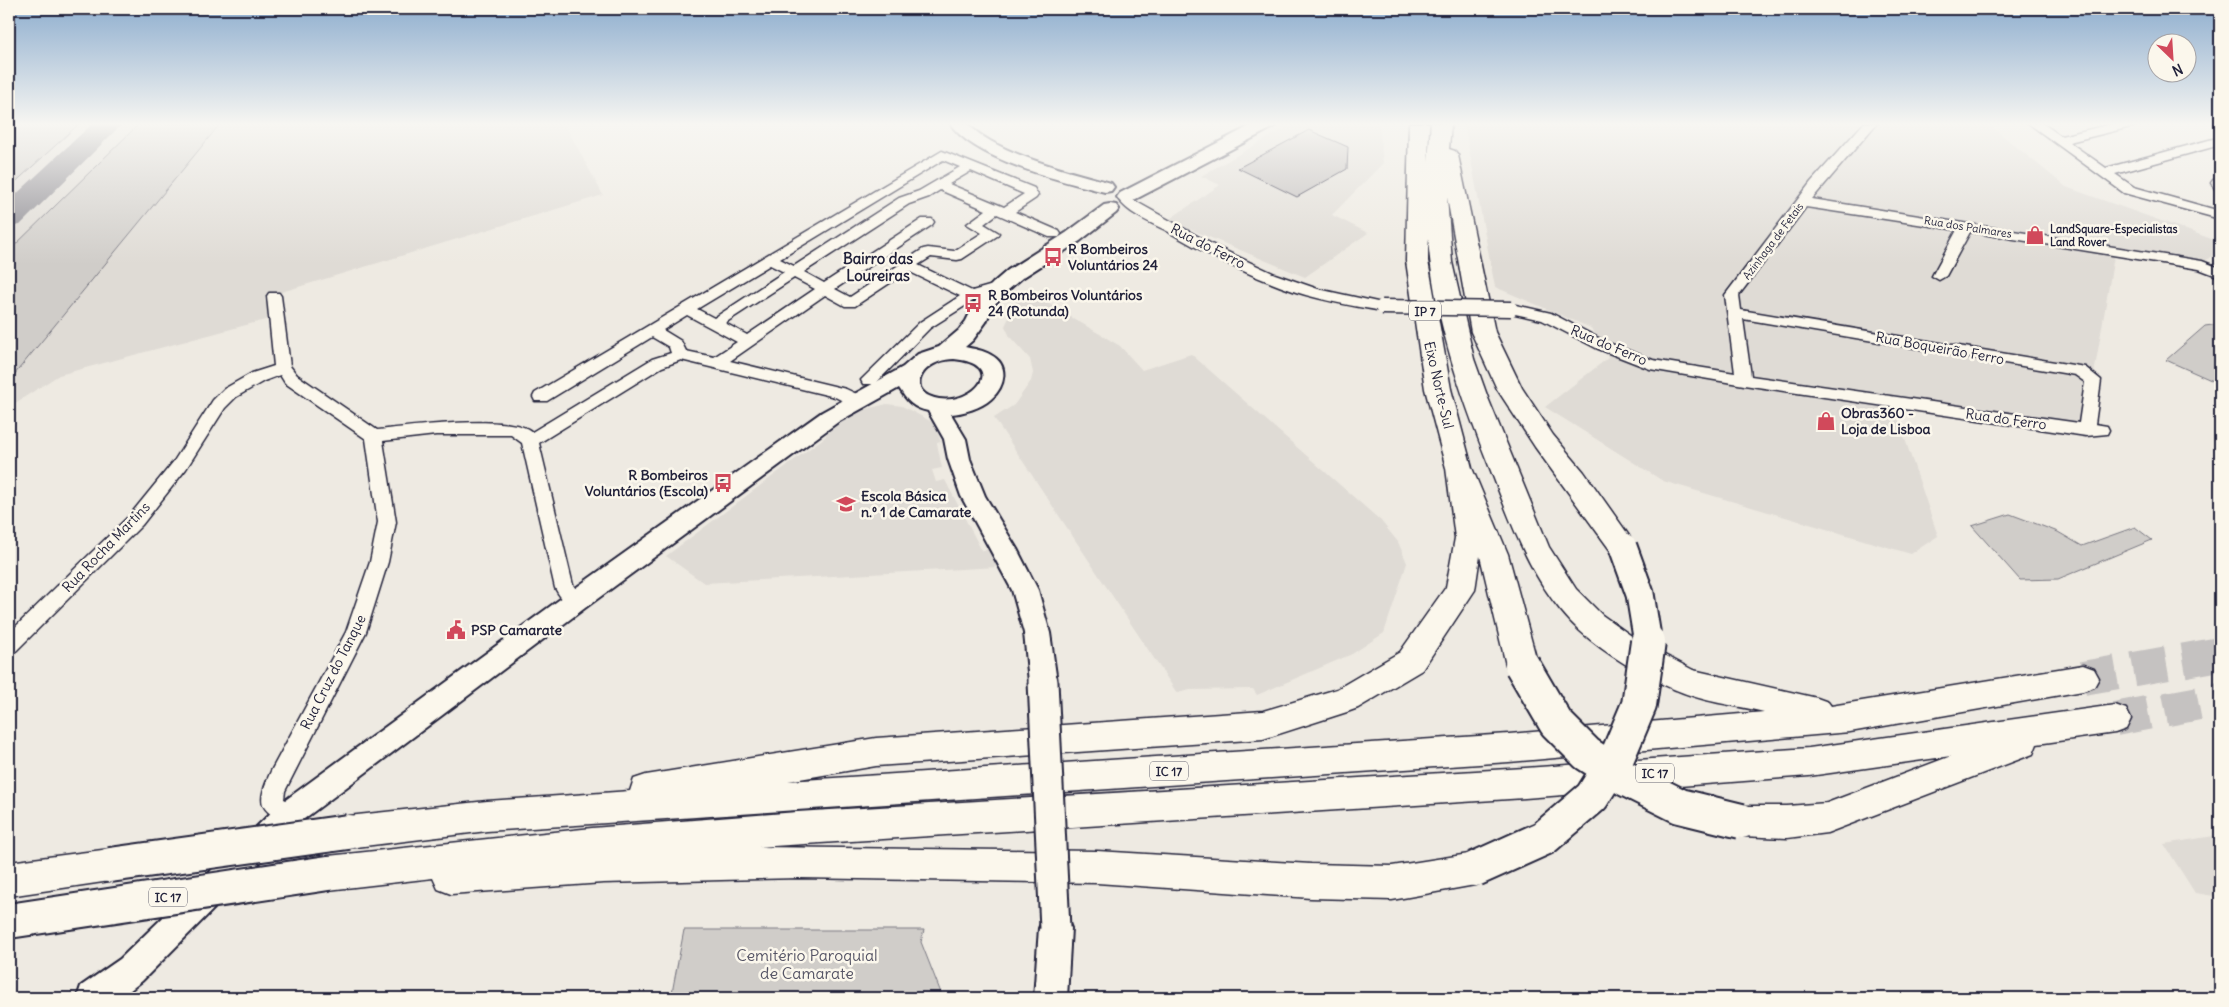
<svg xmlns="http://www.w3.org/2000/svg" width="2229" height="1007" font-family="Delius,sans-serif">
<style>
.built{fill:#dfdbd5}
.green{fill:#d0cdc9;stroke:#797882}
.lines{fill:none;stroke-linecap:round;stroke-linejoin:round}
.taxiway{fill:#88868e;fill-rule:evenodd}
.building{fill:#bcb8b8;stroke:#22223b}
.highway-tunnel{stroke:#c5c2c1;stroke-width:34;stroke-dasharray:34 17;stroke-linecap:butt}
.street-casing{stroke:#22223b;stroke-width:3}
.secondary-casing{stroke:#22223b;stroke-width:4}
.highway-casing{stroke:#22223b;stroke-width:3}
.street{fill:#fbf7ec;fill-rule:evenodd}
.secondary{fill:#fbf7ec;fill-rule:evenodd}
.highway{fill:#fbf7ec;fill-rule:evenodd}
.street-bridge-casing{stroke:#22223b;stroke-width:17;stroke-linecap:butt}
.secondary-bridge-casing{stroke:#22223b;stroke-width:33;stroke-linecap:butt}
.highway-bridge-far1-casing{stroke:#22223b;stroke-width:31;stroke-linecap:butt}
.highway-bridge-casing{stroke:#22223b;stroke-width:38;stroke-linecap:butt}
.street-bridge{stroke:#fbf7ec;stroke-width:14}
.secondary-bridge{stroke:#fbf7ec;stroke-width:29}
.highway-bridge-far1{stroke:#fbf7ec;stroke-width:27}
.highway-bridge{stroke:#fbf7ec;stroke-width:34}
.labels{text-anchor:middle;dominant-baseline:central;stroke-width:5;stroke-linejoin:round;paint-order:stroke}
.far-street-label{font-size:11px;fill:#22223b;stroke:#fbf7ec}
.far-poi-label{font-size:11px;font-weight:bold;fill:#22223b;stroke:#fbf7ec;text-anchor:start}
.shield{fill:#fbf7ec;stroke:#636270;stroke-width:1}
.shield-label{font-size:12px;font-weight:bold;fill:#22223b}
.street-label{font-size:14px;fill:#22223b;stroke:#fbf7ec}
.poi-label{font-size:14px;font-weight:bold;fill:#22223b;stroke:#fbf7ec;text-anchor:start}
.neighbourhood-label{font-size:15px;font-weight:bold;fill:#22223b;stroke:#fbf7ec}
.near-park-label{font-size:16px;fill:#565566;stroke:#fbf7ec}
</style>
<rect width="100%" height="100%" fill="#eeeae2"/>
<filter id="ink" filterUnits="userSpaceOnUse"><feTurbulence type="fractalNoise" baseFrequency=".02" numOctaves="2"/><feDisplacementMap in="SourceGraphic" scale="10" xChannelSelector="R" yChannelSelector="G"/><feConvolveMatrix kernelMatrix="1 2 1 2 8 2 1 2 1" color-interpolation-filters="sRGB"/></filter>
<g filter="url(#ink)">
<g class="built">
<path d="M9,123H564L603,195L265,297L269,319L59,375L9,407Z"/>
<path d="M1294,123H1375L1379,125L1383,163L1332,215L1368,233L1305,277L1168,220L1220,185L1201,176Z"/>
<path d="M1464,123H1987L2066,187L2220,242V251L2204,262L2115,250L2093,380L2076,432L1891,398L1938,536L1911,554L1663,481L1545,407L1608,358L1591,328L1495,287Z"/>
<path d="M1034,295L1120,346L1142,370L1191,354L1381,521L1398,542L1407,563L1384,633L1352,654L1257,695L1253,689L1190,690L1177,693L994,418L1014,405L1031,381L1033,373L1030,359L1010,337L1005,326L1016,302Z"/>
<path d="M887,404L902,406L934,423L941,442L937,443L942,468L932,470L936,482L945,480L982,551L988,549L998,567L704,583L666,556L825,437L830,429L838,423L862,410Z"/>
<path d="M2220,835V897L2195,893L2164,844Z"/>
</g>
<g class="green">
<path d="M9,123H80L9,188Z"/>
<path d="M140,123H221L9,381V251Z"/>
<path d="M2220,324V384L2166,360L2205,326Z"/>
<path d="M2010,514L2058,532L2082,546L2135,527L2152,540L2058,579L2020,580L1972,526Z"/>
<path d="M684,930H924L921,942L943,998H671Z"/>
</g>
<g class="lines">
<path class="taxiway" d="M93,123H123L20,225L9,227V201Z"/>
</g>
<path class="building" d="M1309,130L1348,147L1347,169L1297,197L1238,168Z"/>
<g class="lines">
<g class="highway-tunnel">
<path d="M2083,678L2220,654"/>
<path d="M2115,719L2220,699"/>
</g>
<g class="street-casing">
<g id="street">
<path d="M1864,123H1877L1812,199L2202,261L2220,268V277L2199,269L1970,232L1946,276L1939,280L1932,276L1957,230L1806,207L1739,295L1741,310L2085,367L2101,380L2095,424L2107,426L2109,430L2107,434L2086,436L1744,385L1650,369L1596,348L1542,320L1506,312L1504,309L1506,306L1511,304L1551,313L1606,342L1653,360L1735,373L1725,295L1811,182ZM1743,319L2075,375L2085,382L2079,423L1751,376Z"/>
<path d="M2028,123H2042L2061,136L2116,123H2137L2135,126L2069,142L2106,168L2220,137V145L2115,174L2134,187L2220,211V219L2124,193Z"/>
<path d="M2213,123H2220V127L2215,126Z"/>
<path d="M942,151L1034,188L1038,195L1036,198L1015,212L1059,231L1061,234L1059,237H1049L997,214L984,224L999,233L997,236L962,259L957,260L931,257L918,265L972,291L1000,283L1007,287L1005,290L976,299L930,328L875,384H863L861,380L920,322L960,296L908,271L855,306H845L825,295L730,361L846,389L863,397L865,401L863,405H851L835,397L681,360L662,367L539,443L573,585L585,601L583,606C569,610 561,599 555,588L522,443L511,435H436L383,441L396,522L388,562L366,632L285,791L284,799L298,806L301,813L298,820L290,823C257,811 257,802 271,771L346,632L370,562L378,522L366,439L285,383L280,375L264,381L236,397L225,408L186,469L142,525L16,651L9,653V633L130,515L174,461L213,400L224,389L252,373L274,366L267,296L269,293H279L281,296L290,366L297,375L377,430C406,427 512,413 532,432L652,359L671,353L669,347L652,337L547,401H535L533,397L535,393ZM943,160L960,167L919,191L899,198L794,266L780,259ZM971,171L1024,194L1004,207L949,184ZM940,190L986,210L967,224L982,233L954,251L928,248L923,249L850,297L835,289L932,225L934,222L932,219H922L824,283L804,272L909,204L929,197ZM770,265L784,272L714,318L697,309ZM794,278L815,289L747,335L725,323ZM687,315L737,342L714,357L686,351L681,341L663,330Z"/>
<path d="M2220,179V190L2215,189L2211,183L2213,180Z"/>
<path d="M1126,196L1217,247L1275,274L1318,289L1382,303L1387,304L1389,307L1387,310L1382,311C1353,306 1324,301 1296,292C1251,277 1208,255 1167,231C1152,223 1130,215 1119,200Z"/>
</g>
</g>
<g class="secondary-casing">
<g id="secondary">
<path d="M950,123H967C995,154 1071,172 1111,183L1114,187L1111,191L1105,192C1064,182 972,159 950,123Z"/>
<path d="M1256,123H1276L1274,127L1132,201L1126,202L1120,201L1117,197L1120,193Z"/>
<path d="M1110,204L1116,205L1119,209L1116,213L1080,241L1022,278L1007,291L992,307L986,322L973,340L965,347C974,349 983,350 991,355C1010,365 1005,387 991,399C981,408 964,413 951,414L966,439L970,459L985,496L1017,549L1038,590L1050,633L1057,682L1053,690L1043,693L1033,690L1029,682L1024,633L1012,590L961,496L948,459L944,439L928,411C913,408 907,401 899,388L838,422L585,608L300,822L142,981L120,998H77L81,986L120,959L280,804L567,594L822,412L903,367L918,354L939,347L959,330L966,321L976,301L993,283L1008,270L1066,233L1104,205ZM954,359C1008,364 975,404 939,399C905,394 919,360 954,359Z"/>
<path d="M1055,913L1066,917L1071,928L1067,998H1034L1039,928L1044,917Z"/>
</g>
</g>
<g class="highway-casing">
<g id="highway">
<path d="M1409,123H1429L1428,162L1431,123H1451L1449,149L1455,151L1458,155L1495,332L1522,388L1553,435L1584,472L1637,547L1633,554L1623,558L1613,554L1535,447L1497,389L1471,332L1447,197L1452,262L1474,359L1488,398L1549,547L1576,589L1602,615L1640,642L1693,670L1817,698L1828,702L1831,706L2083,665L2094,669L2099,678L2094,687L2083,691L1850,732L1509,762L487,831L348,848L336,843L331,832L336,821L348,816L487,801L630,791L634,779L646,775L876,738L1263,711L1337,689L1400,652L1446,587L1455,538L1446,468L1425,389L1406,261ZM1428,238C1434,319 1461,396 1491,471C1513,528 1533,587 1580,631C1605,654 1644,677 1676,690C1703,702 1735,705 1764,712L1509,734L788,781L876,766L1263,739L1347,712L1358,708L1422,670L1475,590L1480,556L1506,665L1511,674L1522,678L1533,674L1538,665L1508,554L1472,468L1451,389L1428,261Z"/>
<path d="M2115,705L2126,709L2131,719L2126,729L2115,733L2037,744L2033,754L1827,833L1787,838L1741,836L1729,832L1724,821L1729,810L1741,806H1787L1827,803L1951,756L1809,776L1525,798L758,847L1097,851L1311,864L1392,866L1475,853L1488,857L1493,869L1488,881L1475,885L1392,900L1311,898L1097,883L799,878L603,883L451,894L438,889L433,878L328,890L315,885L310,873L315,861L328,856L592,828L797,812L1525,768L1809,748Z"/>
<path d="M110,849L123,853L128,865L123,877L110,881L9,896V862Z"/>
</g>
</g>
<use href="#street" class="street"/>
<use href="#secondary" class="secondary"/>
<use href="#highway" class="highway"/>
<g class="street-bridge-casing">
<path id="street-bridge" d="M1382,307L1511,309"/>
</g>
<g class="secondary-bridge-casing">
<path id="secondary-bridge" d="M1043,682L1055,928"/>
</g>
<g class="highway-bridge-far1-casing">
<path id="highway-bridge-far1" d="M1623,547L1640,594L1648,643"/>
</g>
<g class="highway-bridge-casing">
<g id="highway-bridge">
<path d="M1522,665L1556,723L1587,754L1626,779L1680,806L1741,821"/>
<path d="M110,865L348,832"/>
<path d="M1475,869L1544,838L1592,797L1618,755L1639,705L1648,642"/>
<path d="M9,921L328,873"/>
</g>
</g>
<use href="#street-bridge" class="street-bridge"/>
<use href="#secondary-bridge" class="secondary-bridge"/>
<use href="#highway-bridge-far1" class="highway-bridge-far1"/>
<use href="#highway-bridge" class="highway-bridge"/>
</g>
</g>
<linearGradient id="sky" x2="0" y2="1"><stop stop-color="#8dadce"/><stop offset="0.47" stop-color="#f7f6f2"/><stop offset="1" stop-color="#f7f6f2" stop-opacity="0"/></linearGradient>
<rect width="2229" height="264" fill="url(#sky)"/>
<defs>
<g id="shop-bare" transform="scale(1.5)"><path d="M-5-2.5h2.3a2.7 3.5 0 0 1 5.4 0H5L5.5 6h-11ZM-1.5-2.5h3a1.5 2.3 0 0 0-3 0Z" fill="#d1495b" stroke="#fbf7ec" stroke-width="2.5" paint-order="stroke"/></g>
<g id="bus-bare" transform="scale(1.5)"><path d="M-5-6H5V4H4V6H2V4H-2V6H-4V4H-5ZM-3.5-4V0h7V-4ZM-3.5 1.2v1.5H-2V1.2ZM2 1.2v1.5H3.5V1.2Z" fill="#d1495b" stroke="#fbf7ec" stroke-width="2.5" paint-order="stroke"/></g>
<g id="school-bare" transform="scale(1.5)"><path d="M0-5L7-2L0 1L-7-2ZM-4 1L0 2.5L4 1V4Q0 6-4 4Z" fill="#d1495b" stroke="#fbf7ec" stroke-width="2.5" paint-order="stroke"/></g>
<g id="civic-bare" transform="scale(1.5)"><path d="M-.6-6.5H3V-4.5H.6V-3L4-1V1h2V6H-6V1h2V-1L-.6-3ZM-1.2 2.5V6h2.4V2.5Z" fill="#d1495b" stroke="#fbf7ec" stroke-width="2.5" paint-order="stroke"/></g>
</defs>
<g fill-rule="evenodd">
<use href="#shop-bare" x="2035" y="235"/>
<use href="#bus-bare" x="1053" y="257"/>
<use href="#bus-bare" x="973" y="303"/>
<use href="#shop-bare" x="1826" y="421"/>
<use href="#bus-bare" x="723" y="483"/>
<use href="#school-bare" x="846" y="504"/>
<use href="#civic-bare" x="456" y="630"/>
</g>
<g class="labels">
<g class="far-street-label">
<text transform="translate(1968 227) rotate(9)">Rua dos Palmares</text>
<text transform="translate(1773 241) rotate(-53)">Azinhaga de Fetais</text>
</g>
<g class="far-poi-label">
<text x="2050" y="229">LandSquare-Especialistas<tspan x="2050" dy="13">Land Rover</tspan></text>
</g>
<g class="shield">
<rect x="1409" y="301.5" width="32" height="19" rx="4"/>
<rect x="1150" y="761.5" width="38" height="19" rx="4"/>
<rect x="1636" y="763.5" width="38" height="19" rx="4"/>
<rect x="149" y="887.5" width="38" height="19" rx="4"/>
</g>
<g class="shield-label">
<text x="1425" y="311">IP 7</text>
<text x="1169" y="771">IC 17</text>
<text x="1655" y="773">IC 17</text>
<text x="168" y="897">IC 17</text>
</g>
<g class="street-label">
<text transform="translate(1208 246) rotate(27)">Rua do Ferro</text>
<text transform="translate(1609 345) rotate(23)">Rua do Ferro</text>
<text transform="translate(1940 348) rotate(10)">Rua Boqueirão Ferro</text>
<text transform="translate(1439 385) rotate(77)">Eixo Norte-Sul</text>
<text transform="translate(2006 419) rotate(8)">Rua do Ferro</text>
<text transform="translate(106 547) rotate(-46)">Rua Rocha Martins</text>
<text transform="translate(333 672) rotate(-63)">Rua Cruz do Tanque</text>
</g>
<g class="poi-label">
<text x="1068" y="249">R Bombeiros<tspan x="1068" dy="16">Voluntários 24</tspan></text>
<text x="988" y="295">R Bombeiros Voluntários<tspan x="988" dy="16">24 (Rotunda)</tspan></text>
<text x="1841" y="413">Obras360 -<tspan x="1841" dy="16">Loja de Lisboa</tspan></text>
<text x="708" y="475" text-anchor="end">R Bombeiros<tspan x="708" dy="16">Voluntários (Escola)</tspan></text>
<text x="861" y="496">Escola Básica<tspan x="861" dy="16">n.º 1 de Camarate</tspan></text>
<text x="471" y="630">PSP Camarate</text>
</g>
<g class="neighbourhood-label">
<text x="878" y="258">Bairro das<tspan x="878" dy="17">Loureiras</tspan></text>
</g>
<g class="near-park-label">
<text x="807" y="955">Cemitério Paroquial<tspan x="807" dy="18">de Camarate</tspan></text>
</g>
</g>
<rect width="2229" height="1007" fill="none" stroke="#fbf7ec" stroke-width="30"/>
<rect x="15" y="15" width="2199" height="977" fill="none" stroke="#22223b" stroke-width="2" filter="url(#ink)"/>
<g transform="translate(2172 58) rotate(155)"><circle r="24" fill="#fbf7ec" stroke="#a4a2a5"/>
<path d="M0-4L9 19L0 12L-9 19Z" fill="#d1495b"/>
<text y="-8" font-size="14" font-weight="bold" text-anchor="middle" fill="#22223b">N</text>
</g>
</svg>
